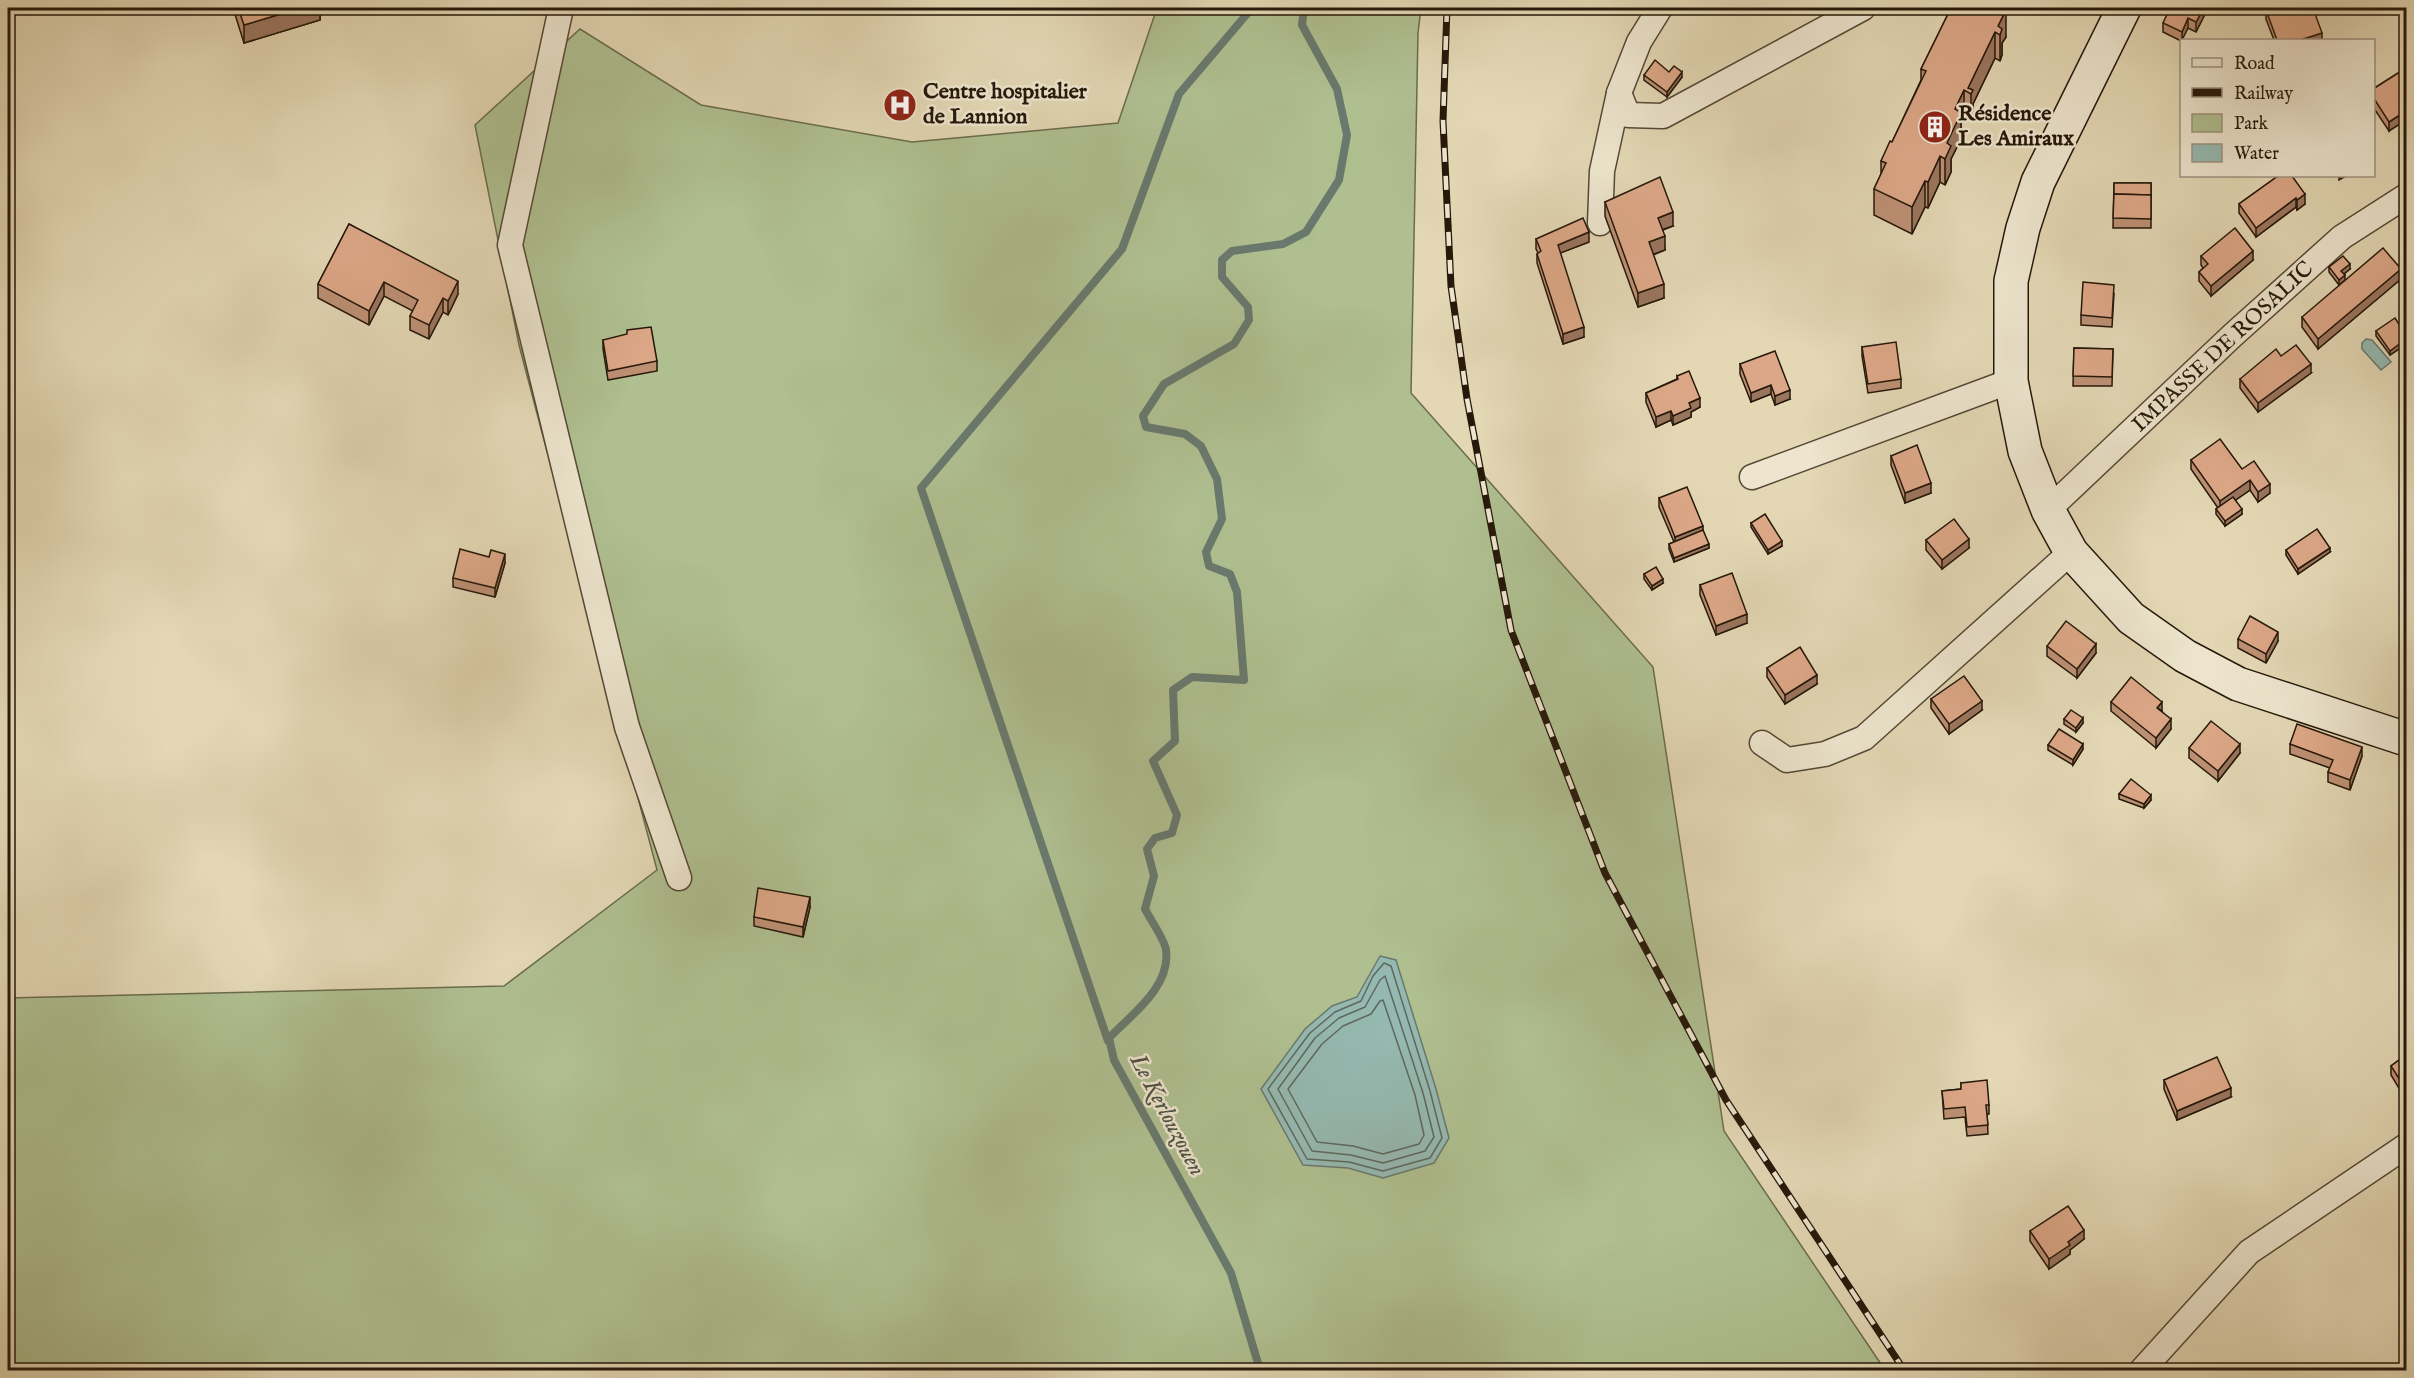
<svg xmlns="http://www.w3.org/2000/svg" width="2414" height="1378" font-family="'IM FELL English',serif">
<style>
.green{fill:#afbf90;stroke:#6a6c4d;stroke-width:1.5}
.water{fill:#95b9b1;stroke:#69796e;stroke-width:1.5}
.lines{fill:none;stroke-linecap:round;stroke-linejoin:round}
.shore{stroke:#5e685e;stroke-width:1.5}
.stream{stroke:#69796e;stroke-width:8}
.minor-casing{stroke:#554834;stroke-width:27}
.secondary-casing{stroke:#26180a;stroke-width:36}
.minor{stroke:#ede5ce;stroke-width:24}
.secondary{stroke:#ede5ce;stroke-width:33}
.rail-casing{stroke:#26180a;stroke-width:7}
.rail{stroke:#ede5ce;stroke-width:4.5;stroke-dasharray:14;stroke-linecap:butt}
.wall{fill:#bd9074;stroke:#26180a;stroke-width:1.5}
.shaded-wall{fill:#9a755e;stroke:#26180a;stroke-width:1.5}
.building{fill:#dca787;stroke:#26180a;stroke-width:1.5}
.labels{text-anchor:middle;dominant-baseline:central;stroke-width:5;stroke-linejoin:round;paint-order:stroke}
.poi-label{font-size:22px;font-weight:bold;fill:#26180a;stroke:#ede5ce;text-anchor:start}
.street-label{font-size:22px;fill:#26180a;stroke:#ede5ce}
.water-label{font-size:24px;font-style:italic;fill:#4d5044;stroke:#ede5ce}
</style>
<rect width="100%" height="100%" fill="#e3d7b4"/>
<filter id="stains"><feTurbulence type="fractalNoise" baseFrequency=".00333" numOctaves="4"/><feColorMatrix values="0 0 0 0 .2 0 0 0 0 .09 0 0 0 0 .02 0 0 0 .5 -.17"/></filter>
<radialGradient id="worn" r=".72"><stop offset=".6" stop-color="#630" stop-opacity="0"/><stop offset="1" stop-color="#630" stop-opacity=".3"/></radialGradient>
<path class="green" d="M1157,8H1421L1418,33L1411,393L1653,667L1724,1131L1885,1370H8V998L504,986L657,870L519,345L475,125L580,29L701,105L912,142L1118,123Z"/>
<g class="water">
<path d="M2366,339L2372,340L2391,362L2381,370L2362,349V343Z"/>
<path d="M1380,956L1396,960L1436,1089L1449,1138L1434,1163L1383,1178L1348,1168L1303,1165L1261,1089L1305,1029L1332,1006L1357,997Z"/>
</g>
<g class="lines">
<g class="shore">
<path d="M1384,963L1391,966L1430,1091L1442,1138L1430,1158L1383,1171L1349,1162L1307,1159L1268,1089L1310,1033L1335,1012L1361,1001L1373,976Z"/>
<path d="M1385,976L1423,1093L1434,1137L1425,1151L1383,1163L1351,1155L1312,1151L1278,1089L1315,1038L1339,1018L1365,1007L1380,980Z"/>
<path d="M1383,1000L1415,1095L1424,1135L1419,1144L1383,1154L1353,1146L1317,1142L1288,1089L1322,1044L1343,1026L1371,1014L1380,1001Z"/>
</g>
<g class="stream">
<path d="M1108,1041L921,488L1122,249L1179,94L1252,8"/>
<path d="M1260,1370L1231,1273L1114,1060L1109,1038C1131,1015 1171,987 1166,950C1165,940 1150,919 1145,909L1154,876L1147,849L1155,838L1172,833L1177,815L1153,761L1175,741L1173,690L1192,677L1244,680L1237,592L1230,574L1209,566L1206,552L1222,519L1217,479L1201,446L1185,434L1146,427L1143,416L1164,384L1234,344L1249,320L1248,307L1222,277V260L1232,251L1283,244L1306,232L1339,180L1347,135L1337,89L1302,25L1304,8"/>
</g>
<g class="minor-casing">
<g id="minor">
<path d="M561,8L510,245L627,727L679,878"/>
<path d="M1619,93L1628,115L1663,116L1863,8"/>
<path d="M1600,223L1602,171L1619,93L1639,42L1660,8"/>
<path d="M1752,477L2011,381"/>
<path d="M2048,510L2233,335L2342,237L2406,196"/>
<path d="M1762,743L1787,760L1825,754L1864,738L2071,552"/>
<path d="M2142,1370L2249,1252L2406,1146"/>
</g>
</g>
<g class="secondary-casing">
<path id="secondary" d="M2124,8L2038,182L2023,228L2011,281V381L2025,451L2048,510L2071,552L2131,618L2185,656L2238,684L2406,739"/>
</g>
<use href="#minor" class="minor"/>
<use href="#secondary" class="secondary"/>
<g class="rail-casing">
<path id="rail" d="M1447,8L1443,121L1451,286L1467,399L1511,630L1605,873L1726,1100L1904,1370"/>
</g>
<use href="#rail" class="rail"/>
</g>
<g class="wall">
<path d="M233,8H320V20L244,43Z"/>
<path d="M1951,8L2006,37L2002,43V55L2000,61L1995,58L1973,104V116L1971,120L1964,116L1961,122V139L1951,159V172L1945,185L1940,182L1928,208L1925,207L1912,234L1874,215V189L1881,174V161L1892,142L1921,80V69Z"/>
<path d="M2207,8V10L2196,32L2188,28L2181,41L2163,32V23Z"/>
<path d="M2282,9L2322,40H2274L2266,19V10Z"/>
<path d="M2406,68L2389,131L2373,107V89Z"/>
<path d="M1669,72L1682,77L1667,97L1644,80V75Z"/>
<path d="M2278,176L2305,204L2297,210L2296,207L2256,237L2239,213V204Z"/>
<path d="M2114,183H2151V228H2113Z"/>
<path d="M1605,202L1673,226L1663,230L1665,250L1653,255L1664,298L1638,307L1605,216Z"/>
<path d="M349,224L458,294L448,315L443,312L429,339L410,330V316L413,311L384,296L369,325L318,298V284Z"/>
<path d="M1536,239L1589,242L1560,253L1584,337L1563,344L1537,263V254L1538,253L1536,249Z"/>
<path d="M2201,256L2253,260L2211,296L2199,281V272L2203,268L2201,265Z"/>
<path d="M2329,267L2350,269L2344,274L2339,285L2329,272Z"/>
<path d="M2401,279L2318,349L2302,327V317Z"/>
<path d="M2114,294L2112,327L2081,325V315Z"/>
<path d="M2376,331L2406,335V344L2390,355L2376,336Z"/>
<path d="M603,340L657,361V371L608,380L603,349Z"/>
<path d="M1862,347L1901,379V388L1868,393L1862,356Z"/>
<path d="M2074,348L2113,349L2112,386H2073Z"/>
<path d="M1740,364L1790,399L1775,405L1771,394L1751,402L1740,374Z"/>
<path d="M2311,373L2258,412L2240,388V379Z"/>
<path d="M1677,376L1700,407L1691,412V417L1673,425L1671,420L1656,427L1646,402V393L1677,379Z"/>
<path d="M1891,456L1931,493L1905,503L1891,465Z"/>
<path d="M2191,460L2242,469L2270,493L2258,502L2250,490L2235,500L2242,514L2225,526L2216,514V509L2218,508L2191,469Z"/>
<path d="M1659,498L1703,530L1709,548L1674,562L1669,549V544L1674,542L1659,507Z"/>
<path d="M1751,523L1782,546L1768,554L1751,527Z"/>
<path d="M1926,540L1969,548L1942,569L1926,550Z"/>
<path d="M2286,550L2330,552L2298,574L2286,555Z"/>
<path d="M489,557L505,563L495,597L453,587V578Z"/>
<path d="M1644,574L1663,583L1652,590L1644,579Z"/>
<path d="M1700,585L1747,623L1716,635L1700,595Z"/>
<path d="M2238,639L2278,641L2266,663L2238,648Z"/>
<path d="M2047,646L2096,653L2077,678L2047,656Z"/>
<path d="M1767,668L1817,684L1785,704L1767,677Z"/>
<path d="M1931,699L1982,710L1949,734L1931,708Z"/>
<path d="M2111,702L2162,711L2171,729L2156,748L2111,711Z"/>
<path d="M2064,719L2083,723L2076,732L2064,724Z"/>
<path d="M2290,744L2362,756L2350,790L2328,782V772L2330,768L2290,754Z"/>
<path d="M2048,745L2083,749L2073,765L2048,750Z"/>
<path d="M2189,748L2240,753L2218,781L2189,758Z"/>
<path d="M2119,794L2151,800L2144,808L2119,799Z"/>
<path d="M810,907L803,937L754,926V917Z"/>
<path d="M2406,1055L2400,1090L2391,1075V1066Z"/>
<path d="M2164,1080L2231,1097L2177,1120L2164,1089Z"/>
<path d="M1961,1083L1989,1105V1114H1987L1988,1134L1967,1136L1965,1117L1944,1119L1942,1091L1961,1089Z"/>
<path d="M2030,1231L2084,1239L2070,1250V1254L2049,1269L2030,1241Z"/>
</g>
<g class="shaded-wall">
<path d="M301,8H320V20L244,43V25Z"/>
<path d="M2204,8H2207V10L2196,32V22Z"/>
<path d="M2006,10V37L2002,43V55L2000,61V35L1998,26Z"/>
<path d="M2188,18V28L2182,40V32Z"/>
<path d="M1995,32V58L1973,104V116L1971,120V94L1968,88Z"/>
<path d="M2322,33V40H2300Z"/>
<path d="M1682,72V77L1667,97V92Z"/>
<path d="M1964,90V116L1961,122V139L1951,159V172L1945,185V159L1947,143L1955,109Z"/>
<path d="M2406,111V120L2389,131V122Z"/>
<path d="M1940,156V182L1928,208V182Z"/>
<path d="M2339,176H2346L2339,180Z"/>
<path d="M1925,181V207L1912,234V207Z"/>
<path d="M2305,194V204L2297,210V200Z"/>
<path d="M2296,198V207L2256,237V228Z"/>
<path d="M1673,212V226L1658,231V218Z"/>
<path d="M1589,232V242L1558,254V245Z"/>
<path d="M1665,236V250L1649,256V242Z"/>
<path d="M2253,251V260L2211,296V286Z"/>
<path d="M2350,264V269L2341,276V271Z"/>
<path d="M2401,269V279L2318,349V339Z"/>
<path d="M2345,275V280L2339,285V280Z"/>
<path d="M458,281V294L448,315V301Z"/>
<path d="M384,282V296L369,325V311Z"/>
<path d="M1664,284V298L1638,307V293Z"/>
<path d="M443,298V312L429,339V325Z"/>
<path d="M1584,327V337L1563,344V334Z"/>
<path d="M2406,339V344L2390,355V351Z"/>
<path d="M2311,364V373L2258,412V403Z"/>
<path d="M1771,385V394L1751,402V393Z"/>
<path d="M1790,390V399L1775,405V396Z"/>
<path d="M1700,398V407L1691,412V417L1673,425V416L1689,403Z"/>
<path d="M1671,411V420L1656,427V417Z"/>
<path d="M2250,480V490L2220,511V501Z"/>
<path d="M1931,483V493L1905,503V493Z"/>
<path d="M2270,484V493L2258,502V492Z"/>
<path d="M2242,509V514L2225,526V521Z"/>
<path d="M1703,526V535L1675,546V537Z"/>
<path d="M1969,539V548L1942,569V560Z"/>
<path d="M1782,541V546L1768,554V550Z"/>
<path d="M1709,544V548L1674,562V558Z"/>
<path d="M2330,548V552L2298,574V569Z"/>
<path d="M505,554V563L495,597V588Z"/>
<path d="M1663,579V583L1652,590V586Z"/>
<path d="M1747,614V623L1716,635V626Z"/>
<path d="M2278,632V641L2266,663V654Z"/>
<path d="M2096,644V653L2077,678V669Z"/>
<path d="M1817,675V684L1785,704V695Z"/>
<path d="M1982,701V710L1949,734V724Z"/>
<path d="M2162,702V711L2157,708Z"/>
<path d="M2083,718V723L2076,732V728Z"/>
<path d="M2171,719V729L2156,748V738Z"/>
<path d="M2083,744V749L2073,765V760Z"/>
<path d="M2240,744V753L2218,781V771Z"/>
<path d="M2362,747V756L2350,790V780Z"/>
<path d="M2151,795V800L2144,808V804Z"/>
<path d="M810,897V907L803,937V927Z"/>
<path d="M2406,1077V1086L2400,1090V1080Z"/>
<path d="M2231,1088V1097L2177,1120V1111Z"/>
<path d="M2084,1230V1239L2070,1250V1254L2049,1269V1259L2068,1242Z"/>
</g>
<g class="building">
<path d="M238,8H301L244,25Z"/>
<path d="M1951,8H1999L2006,10L1998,26L2002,29L2000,35L1995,32L1968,88L1973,90L1971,94L1964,90L1955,109L1961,113L1947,143L1951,146L1945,159L1940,156L1928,182L1925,181L1912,207L1874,189L1886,163L1881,161L1890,141L1892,142L1926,71L1921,69Z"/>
<path d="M2170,8H2204L2196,22L2188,18L2182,32L2163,23Z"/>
<path d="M2272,8H2282V9L2285,8H2313L2322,33L2300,40H2277L2266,10Z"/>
<path d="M1655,60L1669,72L1674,66L1682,72L1667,92L1644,75Z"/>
<path d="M2406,68V111L2389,122L2373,97V89Z"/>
<path d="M2278,176H2292L2305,194L2297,200L2296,198L2256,228L2239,204Z"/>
<path d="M1660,177L1673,212L1658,218L1665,236L1649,242L1664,284L1638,293L1605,202Z"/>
<path d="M2114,183H2151V199V195L2114,194Z"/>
<path d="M2114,194L2151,195V219L2113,218Z"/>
<path d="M1583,218L1589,232L1558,245L1584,327L1563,334L1537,254L1541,251L1536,239Z"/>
<path d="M349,224L458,281L448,301L443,298L429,325L410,316L418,300L384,282L369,311L318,284Z"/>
<path d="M2235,228L2253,251L2211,286L2199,272L2208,264L2201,256Z"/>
<path d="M2383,248L2401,269L2318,339L2302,317Z"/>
<path d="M2343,256L2350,264L2341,271L2345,275L2339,280L2329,267Z"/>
<path d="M2083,282L2114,285L2112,318L2081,315Z"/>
<path d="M2395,318L2406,335V339L2390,351L2376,331Z"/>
<path d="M651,327L657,361L608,371L603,340L627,334V330Z"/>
<path d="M1896,342L1901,379L1868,384L1862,347Z"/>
<path d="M2296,345L2311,364L2258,403L2240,379L2276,349L2281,356Z"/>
<path d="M2074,348L2113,349L2112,377L2073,376Z"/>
<path d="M1775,351L1790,390L1775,396L1771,385L1751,393L1740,364Z"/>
<path d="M1689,371L1700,398L1689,403L1691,408L1673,416L1671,411L1656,417L1646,393L1678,379L1677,376Z"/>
<path d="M2220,439L2242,469L2254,461L2270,484L2258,492L2250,480L2220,501L2191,460Z"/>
<path d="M1917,445L1931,483L1905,493L1891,456Z"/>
<path d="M1687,487L1703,526L1675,537L1659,498Z"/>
<path d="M2233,497L2242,509L2225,521L2216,509Z"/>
<path d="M1765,514L1782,541L1768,550L1751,523Z"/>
<path d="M1954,519L1969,539L1942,560L1926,540Z"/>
<path d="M2317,529L2330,548L2298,569L2286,550Z"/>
<path d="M1703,530L1709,544L1674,558L1669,544Z"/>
<path d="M460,549L489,557L491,550L505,554L495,588L453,578Z"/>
<path d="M1656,567L1663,579L1652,586L1644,574Z"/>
<path d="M1732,573L1747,614L1716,626L1700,585Z"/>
<path d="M2250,616L2278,632L2266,654L2238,639Z"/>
<path d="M2066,621L2096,644L2077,669L2047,646Z"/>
<path d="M1800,647L1817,675L1785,695L1767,668Z"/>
<path d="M1964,676L1982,701L1949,724L1931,699Z"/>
<path d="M2131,677L2162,702L2157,708L2171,719L2156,738L2111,702Z"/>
<path d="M2071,710L2083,718L2076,728L2064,719Z"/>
<path d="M2211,721L2240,744L2218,771L2189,748Z"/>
<path d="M2297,724L2362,747L2350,780L2328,772L2333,760L2290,744Z"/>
<path d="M2059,729L2083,744L2073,760L2048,745Z"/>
<path d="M2131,779L2151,795L2144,804L2119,794Z"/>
<path d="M758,888L810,897L803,927L754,917Z"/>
<path d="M2406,1055V1077L2400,1080L2391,1066Z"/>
<path d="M2217,1057L2231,1088L2177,1111L2164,1080Z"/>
<path d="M1987,1080L1989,1105H1986L1988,1125L1967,1127L1965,1107L1944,1109L1942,1091L1961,1089V1083Z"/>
<path d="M2068,1206L2084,1230L2068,1242L2070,1245L2049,1259L2030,1231Z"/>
</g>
<defs>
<g id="hospital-disc" transform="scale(1.725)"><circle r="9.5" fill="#8f2418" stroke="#ede5ce"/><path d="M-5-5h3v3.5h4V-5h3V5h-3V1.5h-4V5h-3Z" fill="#fff"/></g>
<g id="building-disc" transform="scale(1.725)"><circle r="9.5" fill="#8f2418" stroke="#ede5ce"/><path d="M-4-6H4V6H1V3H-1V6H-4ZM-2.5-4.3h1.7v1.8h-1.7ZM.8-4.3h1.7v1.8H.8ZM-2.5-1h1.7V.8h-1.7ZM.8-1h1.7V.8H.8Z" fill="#fff"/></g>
</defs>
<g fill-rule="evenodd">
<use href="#hospital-disc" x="900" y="105"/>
<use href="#building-disc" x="1935" y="127"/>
</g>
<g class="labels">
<g class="poi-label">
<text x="923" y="92">Centre hospitalier<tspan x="923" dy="25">de Lannion</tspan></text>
<text x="1958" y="114">Résidence<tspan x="1958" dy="25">Les Amiraux</tspan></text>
</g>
<g class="street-label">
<text transform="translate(2223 347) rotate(-43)">IMPASSE DE ROSALIC</text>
</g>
<g class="water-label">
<text transform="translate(1167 1115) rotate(62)">Le Kerlouzouen</text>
</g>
</g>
<rect width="2414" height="1378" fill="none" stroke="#e3d7b4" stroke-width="30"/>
<rect x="9" y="9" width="2396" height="1360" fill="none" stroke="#26180a" stroke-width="3"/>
<rect x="15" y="15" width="2384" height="1348" fill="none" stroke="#26180a" stroke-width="1.5"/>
<rect x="2180" y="39" width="195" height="138" fill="#ede5ce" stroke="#9d9380" stroke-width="1.5"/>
<rect x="2192" y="58" width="30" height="9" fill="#ede5ce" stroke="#9d9380" stroke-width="1.5"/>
<text x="2234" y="69" font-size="18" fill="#26180a">Road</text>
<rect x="2192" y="88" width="30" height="9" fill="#26180a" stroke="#9d9380" stroke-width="1.5"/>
<text x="2234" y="99" font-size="18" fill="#26180a">Railway</text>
<rect x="2192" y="114" width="30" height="18" fill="#afbf90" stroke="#9d9380" stroke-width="1.5"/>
<text x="2234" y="129" font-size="18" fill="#26180a">Park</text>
<rect x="2192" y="144" width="30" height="18" fill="#95b9b1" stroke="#9d9380" stroke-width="1.5"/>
<text x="2234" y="159" font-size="18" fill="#26180a">Water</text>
<rect width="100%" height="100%" filter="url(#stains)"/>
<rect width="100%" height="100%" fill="url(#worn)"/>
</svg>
